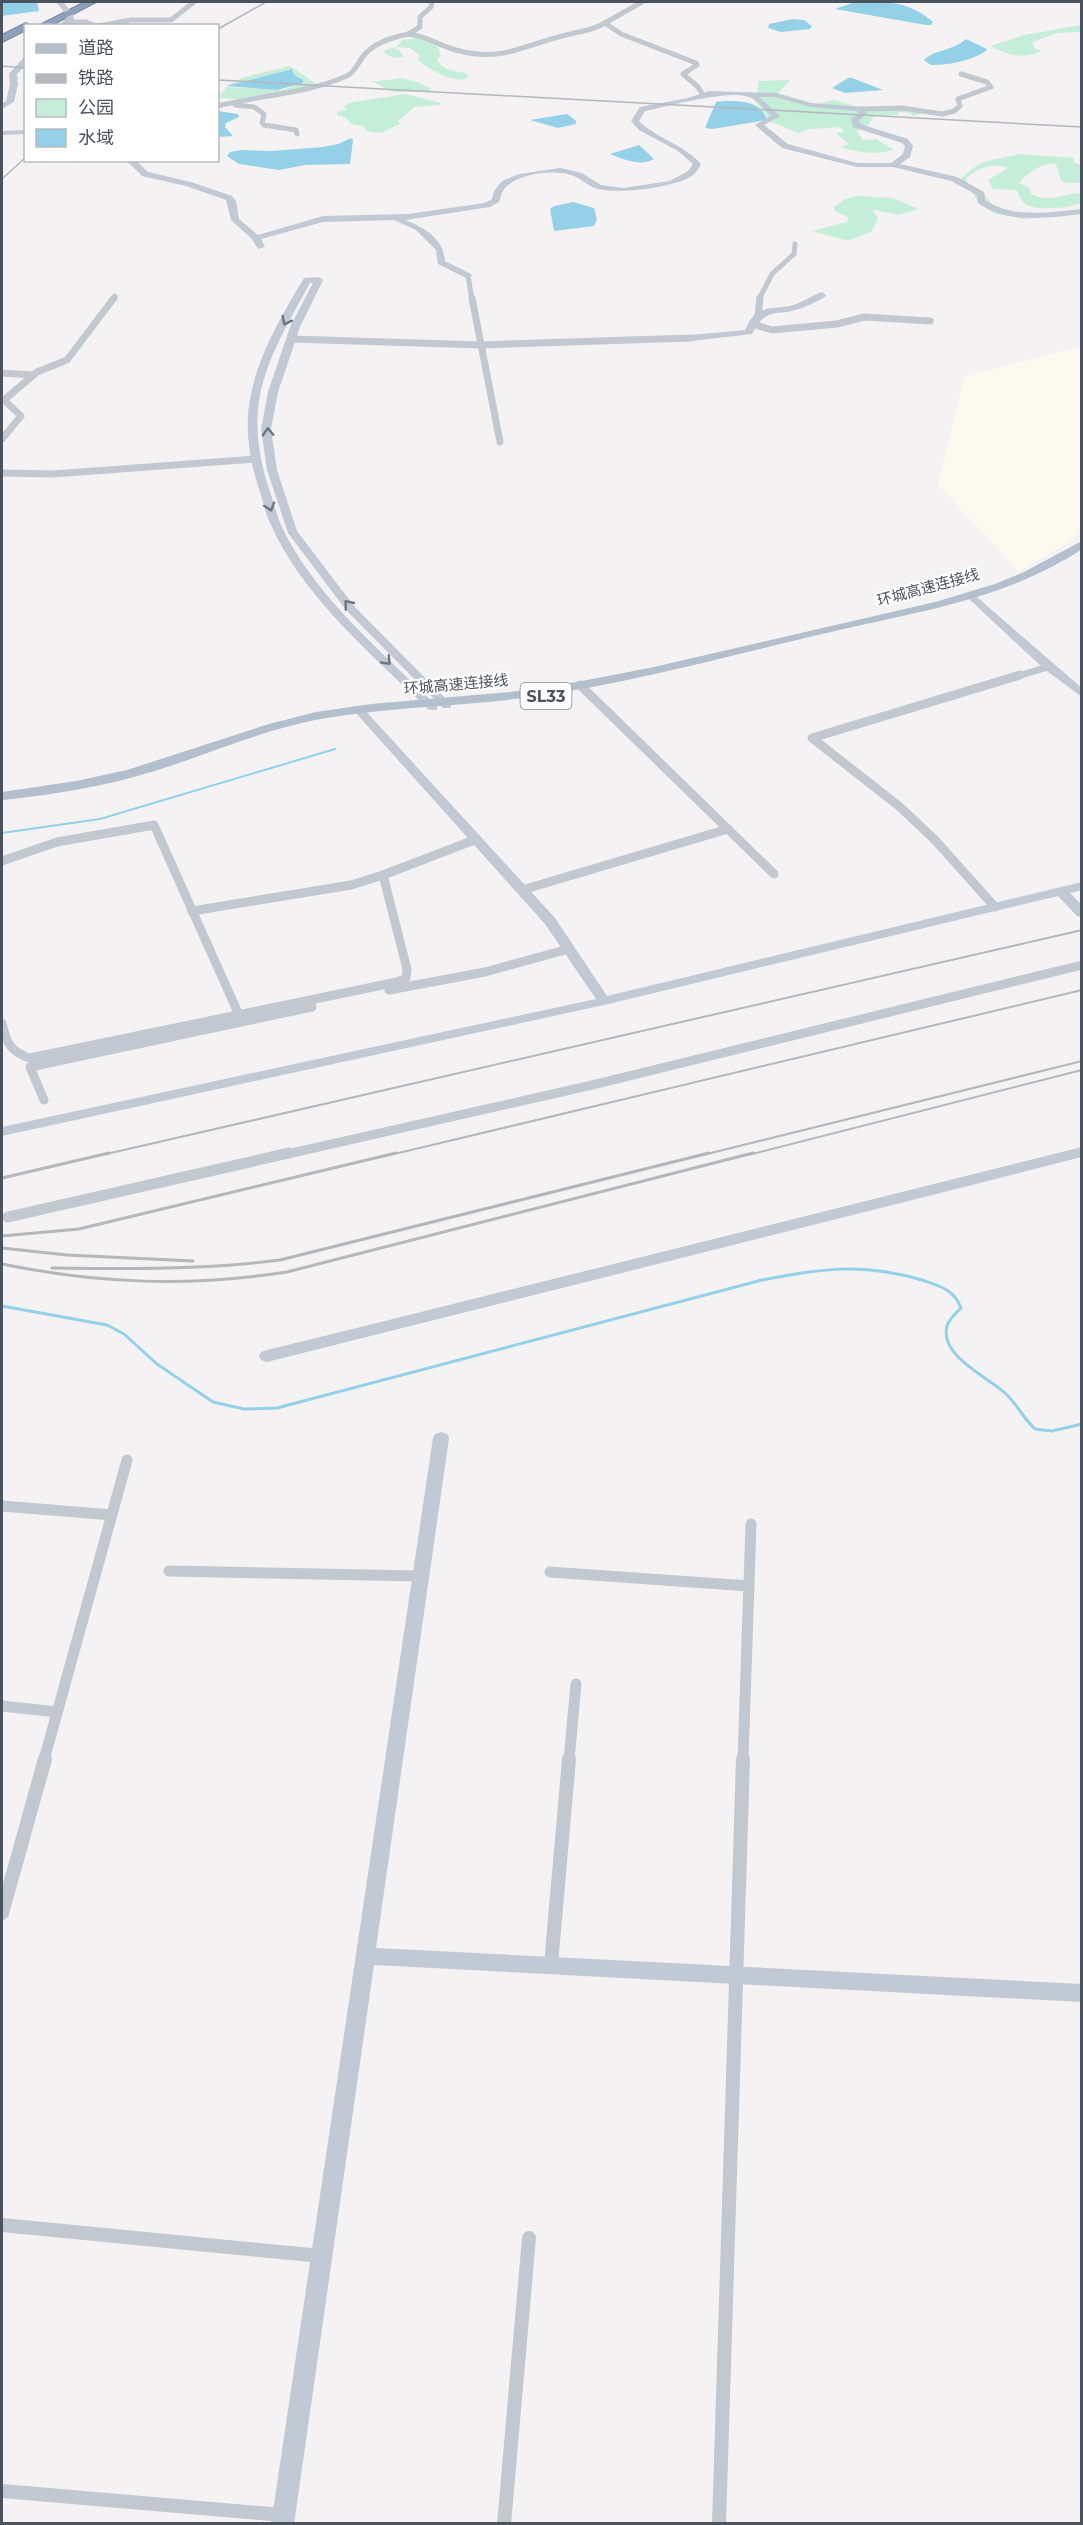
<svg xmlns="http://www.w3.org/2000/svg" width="1083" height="2525" font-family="Montserrat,'Noto Sans SC',sans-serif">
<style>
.commercial{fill:#fcf9ee}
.green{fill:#c4eed7}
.water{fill:#94d1e8}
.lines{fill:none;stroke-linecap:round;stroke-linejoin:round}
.stream-far1{stroke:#94d1e8;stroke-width:2}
.stream{stroke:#94d1e8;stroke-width:3}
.highway-casing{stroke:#788ca9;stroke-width:2}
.street-far4{stroke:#c1c8cf;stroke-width:5}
.street-far3{stroke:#c1c8cf;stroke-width:7}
.street-far2{stroke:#c1c8cf;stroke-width:9}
.street-far1{stroke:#c1c8cf;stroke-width:11}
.street{stroke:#c1c8cf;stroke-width:14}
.secondary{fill:#c1c9d4;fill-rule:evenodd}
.primary{fill:#b4bfce;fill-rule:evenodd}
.highway{fill:#8da1bd;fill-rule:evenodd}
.rail-far2{stroke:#b4b7bc;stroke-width:1.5}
.rail-far1{stroke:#b4b7bc;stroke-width:2}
.rail{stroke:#b4b7bc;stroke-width:3}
.oneway{stroke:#6e7781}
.labels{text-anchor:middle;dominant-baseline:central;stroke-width:4.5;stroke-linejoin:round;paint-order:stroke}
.far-street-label{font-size:15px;fill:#4b545e;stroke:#fff}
.shield{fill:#fff;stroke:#81878e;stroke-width:1.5}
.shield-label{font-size:16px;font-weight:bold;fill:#4b545e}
</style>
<rect width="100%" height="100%" fill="#f4f2f2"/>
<path class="commercial" d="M1081,346V532L1059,548L1019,571L938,485L964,377Z"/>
<g class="green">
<path d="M1081,25V32L1057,33L1033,42L1034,48L1041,51C1025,60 1008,55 991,46L1024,35Z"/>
<path d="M415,35C427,40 438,42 441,56L437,58C441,72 456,70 468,74L467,78C455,84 428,69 418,60L420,55L410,48L396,47L395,49L399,50L404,57C396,59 388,57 383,51L396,47L402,40L414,39Z"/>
<path d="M290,66L318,85L237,99L218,98L227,87L282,90L303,83V80L293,75L294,71L288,70L226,86L245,77Z"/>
<path d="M402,78L417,82L431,89L429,92H394C385,90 383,85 372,82Z"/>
<path d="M790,80L778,93L815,104L834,100L859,107L920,109V114L913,116L911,113L900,112L898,115L874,116L866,128L856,131L863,140L876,139L894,150C875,155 860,153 841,147L849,144L836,133L844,132L841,127L809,129L799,133L767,120L766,114L751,97L758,91V81Z"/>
<path d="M405,94L441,103L440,105L414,107L398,121L400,124L381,133L366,131L364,126L351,124L346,118L337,115L338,112L347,109L344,107L349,103Z"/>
<path d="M1020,154L1074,158L1073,162L1081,165V183H1067L1061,181L1056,164C1044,161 1026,174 1019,183L1029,188L1031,194C1049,203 1063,194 1081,193V203C1070,208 1034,212 1024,203C1021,200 1019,194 1016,190L993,189L988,180L1008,168C991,162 980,168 966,178L969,186L983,193L992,204L1029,220L993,213L978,202L971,191L958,183C981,156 990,162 1020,154Z"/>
<path d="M856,196L892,198L919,209L898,215L872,209L878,218L872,231L848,241L812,231L847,222L849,218L835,211L834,207L845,199Z"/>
</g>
<g class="water">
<path d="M2,2H37L39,11L2,16Z"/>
<path d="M855,2C888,2 907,0 933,22L931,25H926L835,9Z"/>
<path d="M793,19L804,20L812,26L810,29L781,32L768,28L769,24Z"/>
<path d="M966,39L987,49L986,51C970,61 950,65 931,65L924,60C935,49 953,51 966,39Z"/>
<path d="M292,69L294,75L303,80V83L277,90L226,86Z"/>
<path d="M848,78H852L883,90L845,93L832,88Z"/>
<path d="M716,102C734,100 761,99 767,120L712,129L705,128Z"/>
<path d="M218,111L238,114L239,117L226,123L225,127L233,136L218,137Z"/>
<path d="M567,114L576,121V124L558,128L530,120Z"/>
<path d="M351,138L353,140L350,164L305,165L279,170L239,164L227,156L230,152L241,150L272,151L323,147L338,144Z"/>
<path d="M639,145L654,159C641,167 623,159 610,154Z"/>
<path d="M573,202L594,208L597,219L594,226L554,231L550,209L554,206Z"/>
</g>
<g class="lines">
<path class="stream-far1" d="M2,833L100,819L335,749"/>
<path class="stream" d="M2,1306L107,1325L124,1334L157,1364L213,1402L244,1409L277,1408L762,1280C822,1269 861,1262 922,1280C939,1286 954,1289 961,1308C956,1313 949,1319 947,1326C939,1356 988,1377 1005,1393C1017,1404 1023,1418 1035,1429L1052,1431L1082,1424"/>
<g class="highway-casing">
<g id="highway">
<path d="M85,2H96L50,26H38Z"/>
<path d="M26,23L30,26H26V30L2,42V35Z"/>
</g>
</g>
<g class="street-far4">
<path d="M642,2L605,23L621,34L696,63L697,65L683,74L698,87L703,95"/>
<path d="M67,22H86L97,26"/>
<path d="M98,26L131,20H171L194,2"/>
<path d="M408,34L420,27V17L431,7L432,2"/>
<path d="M235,105L254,107L264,114L262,123L264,125L296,130L297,134"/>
<path d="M218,106C261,95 305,94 347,76C356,72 359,59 367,52C376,43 391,38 404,35C420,32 439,46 456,50C503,63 523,45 566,35C581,31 592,31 605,23"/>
<path d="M860,109L903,108L942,114L954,111L960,106L958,99L991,87L987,82L961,74"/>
<path d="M468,276L472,299"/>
<path d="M113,299L115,296"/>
<path d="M759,299L772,274L794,254L795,244"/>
</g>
<g class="street-far3">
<path d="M472,298L500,442"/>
<path d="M758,316L760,298"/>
<path d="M753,324L772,330L837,324L864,317L930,321"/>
<path d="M291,339L481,345L691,338"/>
<path d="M2,373L33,375"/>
<path d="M2,439L21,416L4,400L37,372L67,360L114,298"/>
<path d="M2,473L53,474L256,459"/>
<path d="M1015,677L1048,667"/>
</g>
<g class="street-far2">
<path d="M580,685L774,874"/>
<path d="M2,861L57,842L154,825L239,1015"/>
<path d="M522,890L728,829"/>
<path d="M995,907L935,840L900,807L812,738L1020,675"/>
<path d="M192,911L351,885L383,875"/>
<path d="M389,990L485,972L569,949"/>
<path d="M2,1023C6,1042 10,1052 30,1058L397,982L406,978L407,969L383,875L477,839"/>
<path d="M44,1100L30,1067L312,1007"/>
<path d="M283,1155L588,1086L1082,965"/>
</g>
<g class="street-far1">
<path d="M8,1217L289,1153"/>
<path d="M2,1506L112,1515"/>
<path d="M169,1571L421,1576"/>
<path d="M550,1572L749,1586"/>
<path d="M2,1706L57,1712"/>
<path d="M44,1760L127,1460"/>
<path d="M569,1760L576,1684"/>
<path d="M743,1760L751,1524"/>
</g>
<g class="street">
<path d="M2,1913L45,1759"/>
<path d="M551,1965L569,1759"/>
<path d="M2,2225L321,2256"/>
<path d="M2,2491L283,2515"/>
<path d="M504,2524L529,2238"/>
<path d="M719,2524L743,1759"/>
</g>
<g class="secondary">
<path d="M56,2H63L73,13L74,19L67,26H59L66,18L65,13Z"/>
<path d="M23,58H26V65L17,74L18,84L14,102L2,109V104L6,101L10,84L9,74Z"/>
<path d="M709,91L775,93L811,103L863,107L867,114L859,120L860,124L908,139L913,146L910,157L900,164L957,177L984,192L985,200C1012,219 1050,212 1082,209V214C1047,218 1008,224 978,203L977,195L951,181L893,167H857L782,148L755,125L771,116C765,110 757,99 749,97C729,89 669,106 645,111L639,121C657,139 682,143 701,164C699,168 696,173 693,175C676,188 619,194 598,189C589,187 583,180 574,176C557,169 521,173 507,186C502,190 501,196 499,202L490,207L405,220C424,227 444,239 445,261L471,274L472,276L468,279L438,264L436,250L416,230L394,220L323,222L261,239L265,247L258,249L252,239L231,220L226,200L186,186L142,176L126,160H135L148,172L191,182L232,196L236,201L239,219L258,235L323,216L408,214L485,203L492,199L494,191L502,181L519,174L560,168L582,173L601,185L623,188L670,181L688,171L693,164L678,151L639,130L631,121L640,107L688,98ZM759,97H775L811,107L857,111L859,113L851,119L853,127L902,143L905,146L903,154L891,163H857L788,144L764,125L780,116Z"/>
<path d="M26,130V134L2,135V131Z"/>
<path d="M304,278L319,277L323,280L300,327L278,392L271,429L277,470L297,531L354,606L451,704V708H443L346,610L288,533L267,470L261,429L268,392L290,327L313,283H310C291,318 268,355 260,395C254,427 259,458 269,489C273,500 276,512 280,523C312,594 383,653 437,706V710H429C373,656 302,596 270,523C265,512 263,500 259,489C249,458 244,426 251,394C259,354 283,313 304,278Z"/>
<path d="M822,292L826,295L825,297C817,301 808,306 799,309C774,317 767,306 752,334L691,341L686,338L691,335L745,330C757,301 773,312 796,304C805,301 813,295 822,292Z"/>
<path d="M971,592L1082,688V697L1044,669L967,597L966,595Z"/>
<path d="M358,706L362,707L555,918L607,996L1082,882V890L1070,893L1082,905V917L1077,916L1058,896L604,1005L2,1136V1127L596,999L545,924L354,711V707Z"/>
<path d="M1082,1147V1157L980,1183L267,1362L261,1360L259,1356L261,1352L267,1350L369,1325Z"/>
<path d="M441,1432L447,1434L449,1438L376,1948L1082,1984V2002L374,1965L294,2524H271L433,1438L435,1434Z"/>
</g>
<path class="primary" d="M1082,541V549C1010,597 926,610 844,629C742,652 642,681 538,696C464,707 389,706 315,720C260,731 209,754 155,771C106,786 53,795 2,800V792L76,781L127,770L269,724L316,712L371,704L510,692L577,682L654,667L935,602L995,584L1024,572Z"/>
<use href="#highway" class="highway"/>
<g class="rail-far2">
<path d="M218,29L266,2"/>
<path d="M2,66L26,68"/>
<path d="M218,80L1082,127"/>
<path d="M2,179L26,157"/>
</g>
<g class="rail-far1">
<path d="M102,1155L1082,930"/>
<path d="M390,1155L1082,990"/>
<path d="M703,1155L1082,1061"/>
<path d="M748,1155L1082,1070"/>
</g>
<g class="rail">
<path d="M2,1178L109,1153"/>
<path d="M2,1236L79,1229L396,1153"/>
<path d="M2,1248L67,1255L193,1261"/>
<path d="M2,1264C100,1284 188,1287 287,1272L753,1153"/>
<path d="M52,1268C129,1269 204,1270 280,1260L709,1153"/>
</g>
</g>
<defs><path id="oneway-chevron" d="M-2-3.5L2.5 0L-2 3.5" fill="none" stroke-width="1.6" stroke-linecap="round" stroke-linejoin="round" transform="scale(1.5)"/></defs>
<g class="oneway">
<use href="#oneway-chevron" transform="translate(286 321) rotate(117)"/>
<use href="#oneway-chevron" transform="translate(268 432) rotate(-92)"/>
<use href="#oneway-chevron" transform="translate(270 507) rotate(72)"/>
<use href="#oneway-chevron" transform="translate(348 604) rotate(-129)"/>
<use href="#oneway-chevron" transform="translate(387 661) rotate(46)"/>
</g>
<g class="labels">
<g class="far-street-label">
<text transform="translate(928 587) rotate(-15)">环城高速连接线</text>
<text transform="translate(456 684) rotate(-5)">环城高速连接线</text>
</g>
<rect class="shield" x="520.5" y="683" width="51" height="26" rx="4.5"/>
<g class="shield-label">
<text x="546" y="696">SL33</text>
</g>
</g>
<rect width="1083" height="2525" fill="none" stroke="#4b545e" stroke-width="6"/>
<rect x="24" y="24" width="195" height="138" fill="#ffffff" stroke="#b7bbbf" stroke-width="1.5"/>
<rect x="36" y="44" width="30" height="9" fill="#b4bfce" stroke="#b7bbbf" stroke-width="1.5"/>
<text x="78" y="54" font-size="18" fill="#4b545e">道路</text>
<rect x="36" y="74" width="30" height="9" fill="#b4b7bc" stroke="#b7bbbf" stroke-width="1.5"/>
<text x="78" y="84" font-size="18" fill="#4b545e">铁路</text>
<rect x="36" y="99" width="30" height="18" fill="#c4eed7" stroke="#b7bbbf" stroke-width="1.5"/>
<text x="78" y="114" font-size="18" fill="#4b545e">公园</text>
<rect x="36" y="129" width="30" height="18" fill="#94d1e8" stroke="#b7bbbf" stroke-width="1.5"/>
<text x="78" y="144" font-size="18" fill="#4b545e">水域</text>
</svg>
